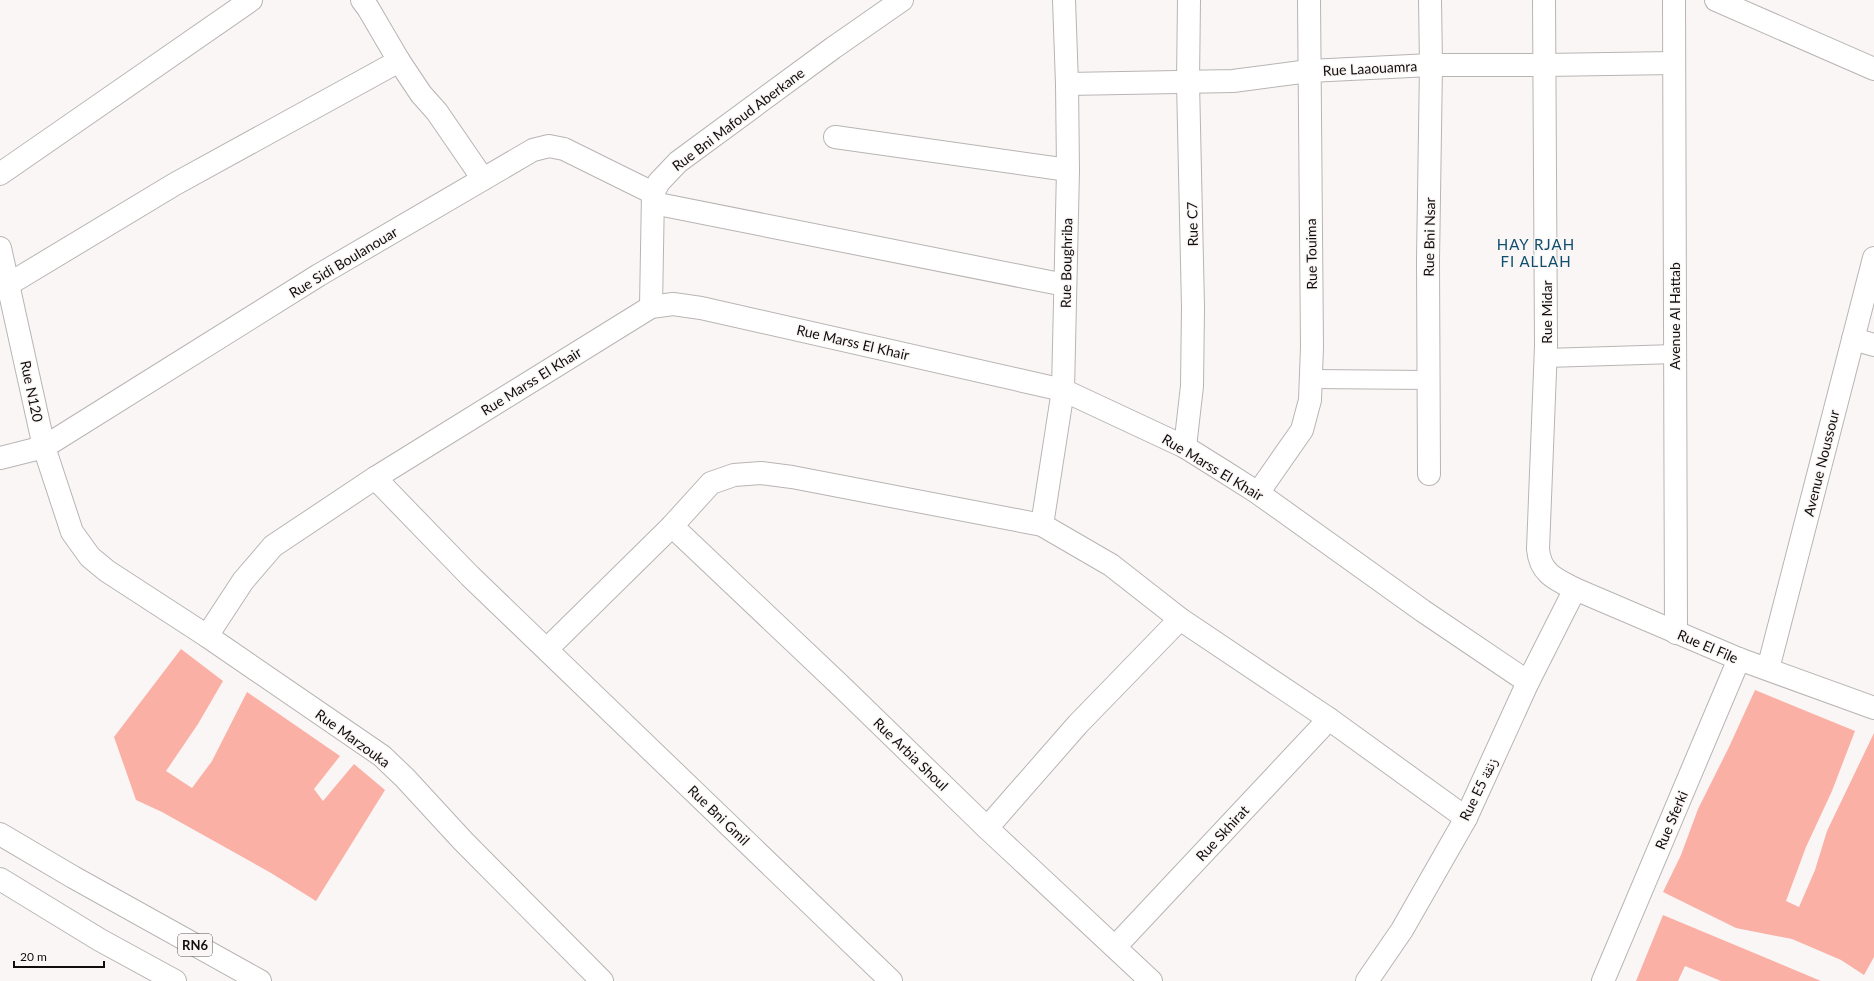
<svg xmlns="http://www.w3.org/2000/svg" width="1874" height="981" font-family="Lato,'Noto Naskh Arabic',sans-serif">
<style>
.building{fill:#fbb0a5}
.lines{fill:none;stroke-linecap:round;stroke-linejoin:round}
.lane-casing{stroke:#b9b4b4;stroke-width:20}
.street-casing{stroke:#b9b4b4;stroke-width:24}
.secondary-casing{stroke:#b9b4b4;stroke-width:24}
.primary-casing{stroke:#b9b4b4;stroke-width:24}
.lane{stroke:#fff;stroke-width:18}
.street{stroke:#fff;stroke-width:22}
.secondary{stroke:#fff;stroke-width:22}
.primary{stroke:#fff;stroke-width:22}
.labels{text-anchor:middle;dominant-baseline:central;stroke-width:3;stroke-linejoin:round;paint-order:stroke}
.shield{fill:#fbf6f6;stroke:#565353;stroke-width:1}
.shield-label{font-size:13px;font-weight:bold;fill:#0f0d0d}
.street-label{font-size:14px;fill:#0f0d0d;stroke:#fbf6f6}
.neighbourhood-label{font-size:15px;letter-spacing:1px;fill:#0f4e6d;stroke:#fbf6f6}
</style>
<rect width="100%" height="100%" fill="#fbf6f6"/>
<g class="building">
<path d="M181,649L223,681L198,724L166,771L192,788L212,761L247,692L340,756L314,789L323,801L354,764L385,790L316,901L271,873L162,812L136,800L114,737Z"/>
<path d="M1755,690L1855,731L1832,791L1806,847L1786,901L1799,907L1815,870L1827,831L1874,733V957L1864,975L1841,960L1792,939L1736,928L1663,892L1681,855L1698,809L1729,747Z"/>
<path d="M1663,915L1821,981H1721L1685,966L1678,981H1636Z"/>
</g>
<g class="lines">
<g class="lane-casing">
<g id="lane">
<path d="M1546,358L1675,354"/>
<path d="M1311,379L1429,380"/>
</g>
</g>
<g class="street-casing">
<g id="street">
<path d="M362,0L368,8L399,61L421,94L437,112L483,179"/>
<path d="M1544,0L1546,346L1538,549C1540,573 1555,579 1575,589"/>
<path d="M1674,0L1676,633"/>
<path d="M1716,0L1874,69"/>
<path d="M1067,84L1233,81L1309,71L1431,65H1544L1673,63"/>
<path d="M835,137L1068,170"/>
<path d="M0,174L251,0"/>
<path d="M653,203L1065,285"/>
<path d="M9,284L175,184L399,61"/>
<path d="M651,307L653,193L659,182L678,162L833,48L902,0"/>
<path d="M1853,339L1874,345"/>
<path d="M1185,447L1192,386L1193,307L1188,82L1189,0"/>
<path d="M0,458L44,447L319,275L533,150L549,146L564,149L653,193"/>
<path d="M1429,474L1428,261L1431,65L1430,0"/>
<path d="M375,478L470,576L891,981"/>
<path d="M1258,493L1302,430L1310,400L1312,347L1309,0"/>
<path d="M1042,525L1063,390L1068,170L1067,84L1064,0"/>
<path d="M672,526L843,688L987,828L1151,981"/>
<path d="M207,636L243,581L273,546L375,478L651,307L673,304L701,308L1063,390L1185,447L1225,472L1258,493L1423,611L1528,682"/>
<path d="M547,649L672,526L711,483L734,475L761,473L792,477L1042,525L1111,565L1180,619L1329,719L1466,818"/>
<path d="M1768,669L1874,258"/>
<path d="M987,828L1078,724L1180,619"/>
<path d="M1115,947L1329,719"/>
<path d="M1603,981L1739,659"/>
</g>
</g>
<g class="secondary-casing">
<g id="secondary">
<path d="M0,248L44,447L72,532L90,557L107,571L207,636L382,756L405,778L463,841L602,981"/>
<path d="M1367,981L1402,930L1466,818L1528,682L1575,589L1739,659L1874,708"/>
</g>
</g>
<g class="primary-casing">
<g id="primary">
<path d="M0,834L73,877L260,981"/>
<path d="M0,879L100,940L175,981"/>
</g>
</g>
<use href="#lane" class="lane"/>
<use href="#street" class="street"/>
<use href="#secondary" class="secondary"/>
<use href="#primary" class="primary"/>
</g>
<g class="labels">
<rect class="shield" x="178" y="934" width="34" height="22" rx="3"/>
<g class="shield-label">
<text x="195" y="945">RN6</text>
</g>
<g class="street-label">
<text transform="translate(1370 68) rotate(-3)">Rue Laaouamra</text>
<text transform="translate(738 119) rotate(-37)">Rue Bni Mafoud Aberkane</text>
<text transform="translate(1192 224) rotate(-91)">Rue C7</text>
<text transform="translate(1429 237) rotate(-89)">Rue Bni Nsar</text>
<text transform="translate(1311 254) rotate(-91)">Rue Touima</text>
<text transform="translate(343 262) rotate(-31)">Rue Sidi Boulanouar</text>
<text transform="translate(1066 263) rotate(-89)">Rue Boughriba</text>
<text transform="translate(1546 312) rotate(-90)">Rue Midar</text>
<text transform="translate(1674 316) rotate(-90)">Avenue Al Hattab</text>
<text transform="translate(853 342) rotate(13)">Rue Marss El Khair</text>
<text transform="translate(531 381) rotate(-32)">Rue Marss El Khair</text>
<text transform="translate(32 391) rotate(78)">Rue N120</text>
<text transform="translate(1821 463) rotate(-76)">Avenue Noussour</text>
<text transform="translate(1213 467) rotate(31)">Rue Marss El Khair</text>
<text transform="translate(1708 646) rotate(23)">Rue El File</text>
<text transform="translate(353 738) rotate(36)">Rue Marzouka</text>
<text transform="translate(911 754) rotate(44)">Rue Arbia Shoul</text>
<text transform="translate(1478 789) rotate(-64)">Rue E5 زنقة</text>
<text transform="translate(719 815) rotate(44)">Rue Bni Gmil</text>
<text transform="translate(1671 820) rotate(-67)">Rue Sferki</text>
<text transform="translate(1222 833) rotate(-47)">Rue Skhirat</text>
</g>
<g class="neighbourhood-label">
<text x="1536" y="244">HAY RJAH<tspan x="1536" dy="17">FI ALLAH</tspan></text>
</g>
</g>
<path d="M14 961v6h90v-6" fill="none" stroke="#0f0d0d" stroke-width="2"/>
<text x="20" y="961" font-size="12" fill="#0f0d0d" stroke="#fbf6f6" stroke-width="3" paint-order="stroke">20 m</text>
</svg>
